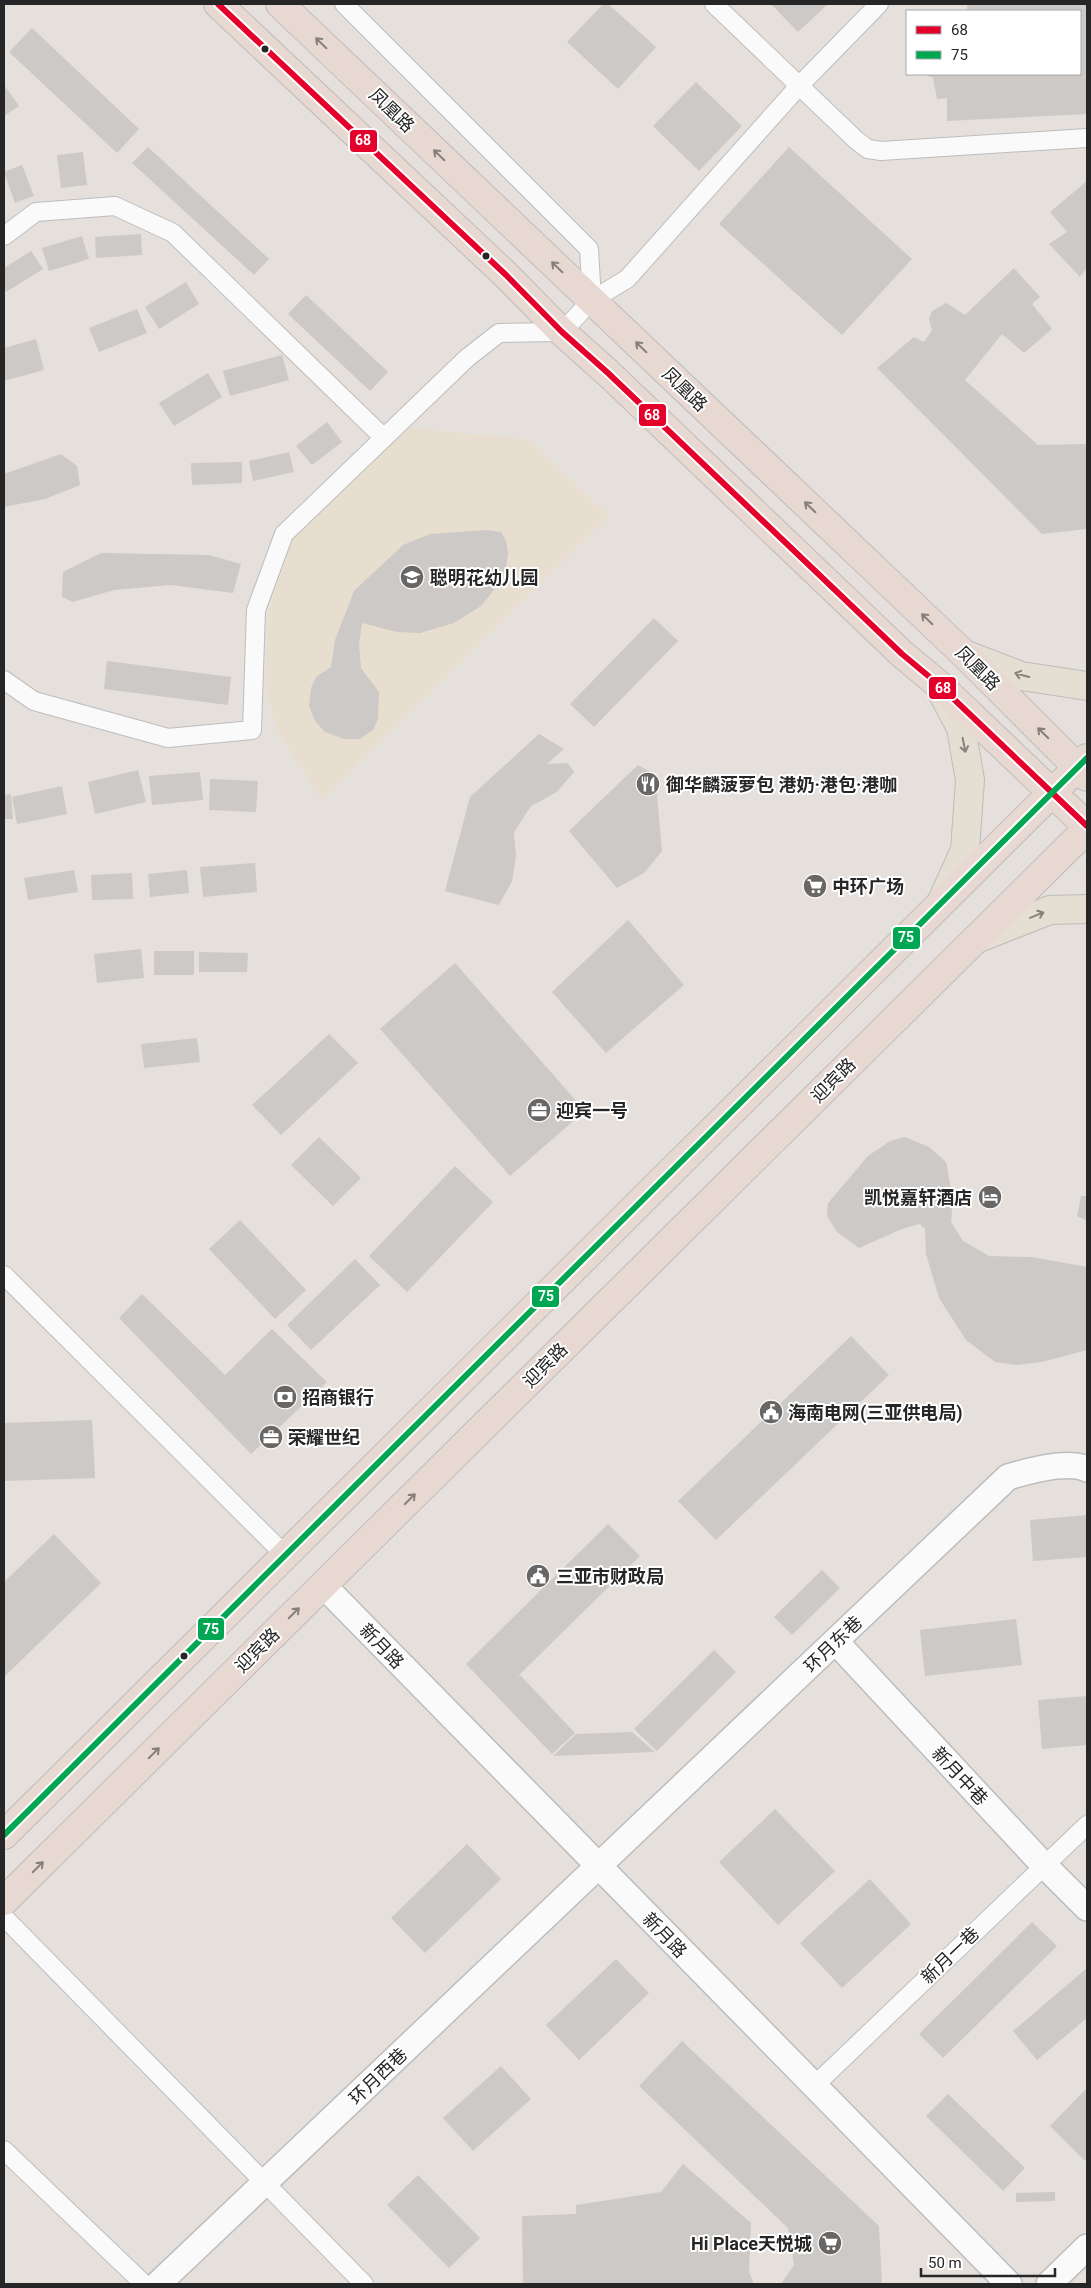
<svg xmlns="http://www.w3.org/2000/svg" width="1091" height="2288" font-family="Roboto,'Noto Sans SC',sans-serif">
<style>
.education{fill:#e8ded0}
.building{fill:#ccc9c6}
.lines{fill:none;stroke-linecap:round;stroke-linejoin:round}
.street-casing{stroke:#bebdbd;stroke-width:20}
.secondary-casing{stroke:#bebdbd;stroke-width:28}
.primary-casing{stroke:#bebcbb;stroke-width:30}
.highway-casing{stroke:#bebcbb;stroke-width:30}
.street{stroke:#fbfafa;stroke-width:18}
.secondary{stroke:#fbfafa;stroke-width:25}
.primary{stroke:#e4ded3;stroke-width:28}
.highway{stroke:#e7d9d2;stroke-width:28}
.bus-1-casing{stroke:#fff;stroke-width:10}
.bus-2-casing{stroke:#fff;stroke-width:10}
.bus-1{stroke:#e4002b;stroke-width:6}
.bus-2{stroke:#00a651;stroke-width:6}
.oneway{stroke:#86807c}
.oneway2{stroke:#85827c}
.bus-dot{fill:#262626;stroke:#fff;stroke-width:2}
.labels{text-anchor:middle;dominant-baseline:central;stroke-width:4;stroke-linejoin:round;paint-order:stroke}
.street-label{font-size:18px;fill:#262626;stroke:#fff}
.poi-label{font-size:18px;font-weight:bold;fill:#262626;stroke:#fff;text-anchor:start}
.line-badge{stroke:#fff;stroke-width:2}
.badge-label{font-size:14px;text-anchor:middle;font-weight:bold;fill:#fff}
</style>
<rect width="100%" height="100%" fill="#e5e0dc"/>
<path class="education" d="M407,427L529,440L609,516L321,800L277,731L265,685L268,616L288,538Z"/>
<g class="building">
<path d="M603,4H608L656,47L618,89L567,42Z"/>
<path d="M771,4H828L798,32Z"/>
<path d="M967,4H1087V114L947,121V98L937,99L933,78L922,74H1080V11H967Z"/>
<path d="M32,28L139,129L117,153L9,52Z"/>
<path d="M696,82L742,126L699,171L653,126Z"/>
<path d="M5,86L19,106L4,116V87Z"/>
<path d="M148,147L269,259L254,275L132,163Z"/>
<path d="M789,147L912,259L842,335L719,224Z"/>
<path d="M83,152L87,185L61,188L57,155Z"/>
<path d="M22,165L34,196L15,203L4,172Z"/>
<path d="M1087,181V267L1080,277L1049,244L1067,232L1050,212Z"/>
<path d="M141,234L142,255L96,258L95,237Z"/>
<path d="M82,236L89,259L49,271L42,248Z"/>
<path d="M31,251L43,269L6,292L4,289V268Z"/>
<path d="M1014,268L1040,297L1032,304L1052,329L1024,353L1002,334L965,380L1038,445L1087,444V529L1042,534L877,368L914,337L924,342L932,330L929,319L932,311L946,303L965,315Z"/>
<path d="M186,282L199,304L159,329L145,307Z"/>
<path d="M306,295L388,372L370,391L288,314Z"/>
<path d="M137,309L147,333L99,352L89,328Z"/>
<path d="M36,339L44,370L4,381V348Z"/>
<path d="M282,355L289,380L230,396L223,371Z"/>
<path d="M208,373L222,397L174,426L159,403Z"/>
<path d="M327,422L342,442L312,465L296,446Z"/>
<path d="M289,452L294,472L253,481L249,461Z"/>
<path d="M61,454L77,466L80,485L45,499L4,507V474Z"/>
<path d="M242,462V483L192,485L191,463Z"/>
<path d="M486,530L501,532L506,541L508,554L506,567L497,586L481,606L454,623L420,633L397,632L362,623L359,645L361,668L379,692L378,719L373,730L360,739H344L325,732L315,721L309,706L311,688L316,677L331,667L335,640L354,591L403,545L430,534Z"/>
<path d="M101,553L209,555L241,564L233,593L171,585L114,590L73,602L62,597L63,572Z"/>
<path d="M654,618L678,641L594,727L570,704Z"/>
<path d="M107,661L231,677L228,705L104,689Z"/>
<path d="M539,734L564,749L547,764L568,763L574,772L557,792L531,806L514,832L516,856L512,881L499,905L445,891L470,797Z"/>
<path d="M638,765L655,774L662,851L644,873L617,888L569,831Z"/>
<path d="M138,770L146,802L95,814L88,782Z"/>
<path d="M200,772L203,800L152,805L149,776Z"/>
<path d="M210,779L258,781L256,812L209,810Z"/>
<path d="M62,786L67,814L17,824L12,797Z"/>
<path d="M11,794L13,819H4V795Z"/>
<path d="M255,863L257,892L203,897L200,867Z"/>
<path d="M74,870L78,892L28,900L24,878Z"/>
<path d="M187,870L189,893L150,897L148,874Z"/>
<path d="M132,873L133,899L92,900L91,875Z"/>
<path d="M628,920L684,985L606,1053L552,992Z"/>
<path d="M141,949L144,978L97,983L94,954Z"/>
<rect x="154" y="951" width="40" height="24"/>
<path d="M199,952L248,953L247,972H199Z"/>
<path d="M455,963L585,1111L510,1176L380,1029Z"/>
<path d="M329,1034L358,1063L281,1135L252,1105Z"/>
<path d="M197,1038L200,1062L144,1068L141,1044Z"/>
<path d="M319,1137L361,1178L333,1206L291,1165Z"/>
<path d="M905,1137L929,1147L946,1162L953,1199L951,1222L963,1241L989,1256L1032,1257L1087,1267V1350L1042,1362L1016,1365L995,1362L966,1340L939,1298L926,1254L925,1229L920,1224L902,1229L859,1248L837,1232L827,1216L828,1203L868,1156L890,1141Z"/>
<path d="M455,1166L493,1202L407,1292L369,1256Z"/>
<path d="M1081,1196H1087V1221L1077,1216Z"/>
<path d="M240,1220L306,1290L275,1319L209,1249Z"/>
<path d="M355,1259L380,1285L311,1350L287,1325Z"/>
<path d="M142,1294L225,1375L272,1329L327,1382L251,1454L119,1318Z"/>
<path d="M851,1336L889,1375L716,1540L678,1501Z"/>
<path d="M92,1420L95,1478L4,1481V1423Z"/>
<path d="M1087,1515V1557L1033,1561L1030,1520Z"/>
<path d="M608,1524L640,1556L512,1682L520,1675L575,1733L552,1754L466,1664Z"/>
<path d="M54,1534L101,1583L4,1677V1582Z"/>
<path d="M822,1570L840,1588L792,1635L774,1617Z"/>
<path d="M1016,1619L1022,1665L925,1676L920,1630Z"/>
<path d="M714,1650L736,1672L657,1751L634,1729Z"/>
<path d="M1087,1696V1745L1042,1749L1038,1700Z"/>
<path d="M632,1732L655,1752L553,1756L576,1734Z"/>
<path d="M775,1809L835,1871L778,1925L719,1862Z"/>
<path d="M467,1844L501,1879L425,1953L391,1918Z"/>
<path d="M870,1879L911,1924L842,1988L800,1943Z"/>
<path d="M1032,1922L1057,1946L943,2058L919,2034Z"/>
<path d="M616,1959L649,1993L579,2060L546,2025Z"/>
<path d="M1087,1968V2018L1037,2060L1013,2031Z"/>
<path d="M682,2041L879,2226L882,2284H781L794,2265L788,2228L639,2086Z"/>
<path d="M501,2066L531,2099L473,2151L443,2118Z"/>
<path d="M1087,2088V2159L1085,2161L1050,2126Z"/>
<path d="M948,2094L1025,2168L1003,2191L926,2116Z"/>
<path d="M683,2164L751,2223L749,2272L754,2284H523L522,2216L576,2214V2205L661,2192Z"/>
<path d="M418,2175L480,2238L449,2268L387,2205Z"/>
<path d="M1055,2192V2201L1016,2202V2193Z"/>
</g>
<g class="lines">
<g class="street-casing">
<g id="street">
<path d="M344,4L589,249L592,300"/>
<path d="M714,4L856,140L868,149L881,151L1087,138"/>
<path d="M4,236L36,212L115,206L173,233L384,438"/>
<path d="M4,680L34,701L168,738L252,730L256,610L284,534L467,358L499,333L562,332L592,300L627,279L799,86L879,4"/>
<path d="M4,1275L285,1555"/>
<path d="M4,1917L364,2284"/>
<path d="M814,2086L1087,1825"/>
<path d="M4,2150L144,2284"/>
</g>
</g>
<g class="secondary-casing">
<g id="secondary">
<path d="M323,1585L1009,2284"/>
<path d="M836,1642L1038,1859L1087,1908"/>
<path d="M158,2284L1008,1477C1028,1471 1067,1460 1087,1469"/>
<path d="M1049,2284L1087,2247"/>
</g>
</g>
<g class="primary-casing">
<g id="primary">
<path d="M964,654L1021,676L1087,686"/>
<path d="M940,688L961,728L970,780L965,850L942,901"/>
<path d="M976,939L1050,910L1087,909"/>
</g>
</g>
<g class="highway-casing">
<g id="highway">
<path d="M218,4L506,275L562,332L608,373L902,654L938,684L1087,826"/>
<path d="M280,4L964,654L1087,777"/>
<path d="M4,1835L1087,758"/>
<path d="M4,1901L1087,829"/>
</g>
</g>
<use href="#street" class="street"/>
<use href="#secondary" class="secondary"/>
<use href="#primary" class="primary"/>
<use href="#highway" class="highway"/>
<g class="bus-1-casing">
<path id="bus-1" d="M218,4L506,275L562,332L608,373L902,654L938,684L1087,826"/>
</g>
<g class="bus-2-casing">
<path id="bus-2" d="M4,1835L1087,758"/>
</g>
<use href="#bus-1" class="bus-1"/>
<use href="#bus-2" class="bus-2"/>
</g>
<defs><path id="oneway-shaft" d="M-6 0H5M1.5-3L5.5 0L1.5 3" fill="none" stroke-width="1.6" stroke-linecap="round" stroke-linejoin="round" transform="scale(1.25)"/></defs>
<g class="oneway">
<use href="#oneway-shaft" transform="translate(321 43) rotate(-136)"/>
<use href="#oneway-shaft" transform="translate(439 155) rotate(-136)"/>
<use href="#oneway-shaft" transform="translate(557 267) rotate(-136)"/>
<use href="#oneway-shaft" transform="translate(641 347) rotate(-136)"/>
<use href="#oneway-shaft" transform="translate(810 507) rotate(-136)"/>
<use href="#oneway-shaft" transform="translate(927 619) rotate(-136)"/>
<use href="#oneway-shaft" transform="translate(1043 733) rotate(-135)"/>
<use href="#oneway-shaft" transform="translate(410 1499) rotate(-45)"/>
<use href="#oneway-shaft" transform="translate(294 1613) rotate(-45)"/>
<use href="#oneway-shaft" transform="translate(154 1753) rotate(-45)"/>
<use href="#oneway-shaft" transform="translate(38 1867) rotate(-45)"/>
</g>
<g class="oneway2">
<use href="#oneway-shaft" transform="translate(1022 675) rotate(-165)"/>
<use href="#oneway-shaft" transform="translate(964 745) rotate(79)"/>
<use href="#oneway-shaft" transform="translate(1037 915) rotate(-22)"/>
</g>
<defs>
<g id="school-disc" transform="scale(1.25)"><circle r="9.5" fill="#696766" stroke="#fff"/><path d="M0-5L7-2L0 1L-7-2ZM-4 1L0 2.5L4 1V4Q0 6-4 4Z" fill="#fff"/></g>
<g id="restaurant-disc" transform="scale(1.25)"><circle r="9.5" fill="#696766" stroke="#fff"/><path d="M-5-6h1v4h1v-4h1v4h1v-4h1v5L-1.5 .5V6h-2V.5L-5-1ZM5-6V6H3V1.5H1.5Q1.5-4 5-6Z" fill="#fff"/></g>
<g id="supermarket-disc" transform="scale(1.25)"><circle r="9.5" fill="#696766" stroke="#fff"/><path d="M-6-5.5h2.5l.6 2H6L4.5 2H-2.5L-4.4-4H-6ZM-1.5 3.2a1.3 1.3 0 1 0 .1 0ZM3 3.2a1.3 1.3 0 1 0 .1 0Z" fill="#fff"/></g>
<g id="office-disc" transform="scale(1.25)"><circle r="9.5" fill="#696766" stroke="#fff"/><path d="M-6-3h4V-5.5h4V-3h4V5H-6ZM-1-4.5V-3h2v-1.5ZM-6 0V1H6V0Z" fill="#fff"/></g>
<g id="hotel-disc" transform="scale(1.25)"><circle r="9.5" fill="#696766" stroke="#fff"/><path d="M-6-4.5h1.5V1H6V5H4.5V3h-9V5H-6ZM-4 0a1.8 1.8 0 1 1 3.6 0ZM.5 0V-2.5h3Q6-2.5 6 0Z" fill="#fff"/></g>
<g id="bank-disc" transform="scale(1.25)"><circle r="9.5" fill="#696766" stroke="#fff"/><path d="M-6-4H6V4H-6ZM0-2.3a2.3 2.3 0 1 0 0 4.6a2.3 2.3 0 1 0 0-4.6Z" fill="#fff"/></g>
<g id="civic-disc" transform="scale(1.25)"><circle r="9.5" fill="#696766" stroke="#fff"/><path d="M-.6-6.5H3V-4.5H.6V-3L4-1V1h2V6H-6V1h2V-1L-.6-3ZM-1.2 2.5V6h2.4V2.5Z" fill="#fff"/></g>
</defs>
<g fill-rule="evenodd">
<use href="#school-disc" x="412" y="577"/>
<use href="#restaurant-disc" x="648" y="784"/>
<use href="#supermarket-disc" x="815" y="886"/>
<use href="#office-disc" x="539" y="1110"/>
<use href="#hotel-disc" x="990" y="1197"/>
<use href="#bank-disc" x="285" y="1397"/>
<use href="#civic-disc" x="771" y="1412"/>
<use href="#office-disc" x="271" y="1437"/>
<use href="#civic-disc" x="538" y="1576"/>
<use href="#supermarket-disc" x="830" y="2243"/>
</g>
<g class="bus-dot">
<circle cx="265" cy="49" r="4.5"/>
<circle cx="486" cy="256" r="4.5"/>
<circle cx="184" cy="1656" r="4.5"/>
</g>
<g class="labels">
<g class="street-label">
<text transform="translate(392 110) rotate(44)">凤凰路</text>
<text transform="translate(685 389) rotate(44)">凤凰路</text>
<text transform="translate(978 668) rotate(45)">凤凰路</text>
<text transform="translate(833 1080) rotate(-45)">迎宾路</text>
<text transform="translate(545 1365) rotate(-45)">迎宾路</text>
<text transform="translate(833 1644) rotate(-44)">环月东巷</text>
<text transform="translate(382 1646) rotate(46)">新月路</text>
<text transform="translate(257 1650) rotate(-45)">迎宾路</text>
<text transform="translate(960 1776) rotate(47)">新月中巷</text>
<text transform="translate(665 1935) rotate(46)">新月路</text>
<text transform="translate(950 1955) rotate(-44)">新月一巷</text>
<text transform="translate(378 2076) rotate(-44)">环月西巷</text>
</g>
<g class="poi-label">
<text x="430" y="577">聪明花幼儿园</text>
<text x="666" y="784">御华麟菠萝包 港奶·港包·港咖</text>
<text x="832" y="886">中环广场</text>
<text x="556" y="1110">迎宾一号</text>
<text x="972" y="1197" text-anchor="end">凯悦嘉轩酒店</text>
<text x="302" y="1397">招商银行</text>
<text x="788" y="1412">海南电网(三亚供电局)</text>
<text x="288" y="1437">荣耀世纪</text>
<text x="556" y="1576">三亚市财政局</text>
<text x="812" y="2243" text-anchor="end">Hi Place天悦城</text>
</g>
</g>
<g class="line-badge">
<rect x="349" y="129" width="29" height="24" rx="5" fill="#e4002b"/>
<rect x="638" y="403" width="29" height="24" rx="5" fill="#e4002b"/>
<rect x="928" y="676" width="29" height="24" rx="5" fill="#e4002b"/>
<rect x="892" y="926" width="29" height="24" rx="5" fill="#00a651"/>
<rect x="531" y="1285" width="29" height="23" rx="5" fill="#00a651"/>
<rect x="197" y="1617" width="28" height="24" rx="5" fill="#00a651"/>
</g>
<g class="badge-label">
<text x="363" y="145">68</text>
<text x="652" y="420">68</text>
<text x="943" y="693">68</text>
<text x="906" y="942">75</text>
<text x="546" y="1301">75</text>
<text x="211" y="1634">75</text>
</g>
<rect width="1091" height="2288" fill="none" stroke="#262626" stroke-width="10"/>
<rect x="906" y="10" width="175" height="65" fill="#ffffff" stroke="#a8a8a8"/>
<rect x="916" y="26" width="25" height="8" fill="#e4002b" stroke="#a8a8a8"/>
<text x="951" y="35" font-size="15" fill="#262626">68</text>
<rect x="916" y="51" width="25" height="8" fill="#00a651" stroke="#a8a8a8"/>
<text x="951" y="60" font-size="15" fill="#262626">75</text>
<path d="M921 2268v8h134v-8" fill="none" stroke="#262626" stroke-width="2.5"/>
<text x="928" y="2268" font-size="15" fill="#262626" stroke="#ffffff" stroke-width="4" paint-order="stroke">50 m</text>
</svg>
